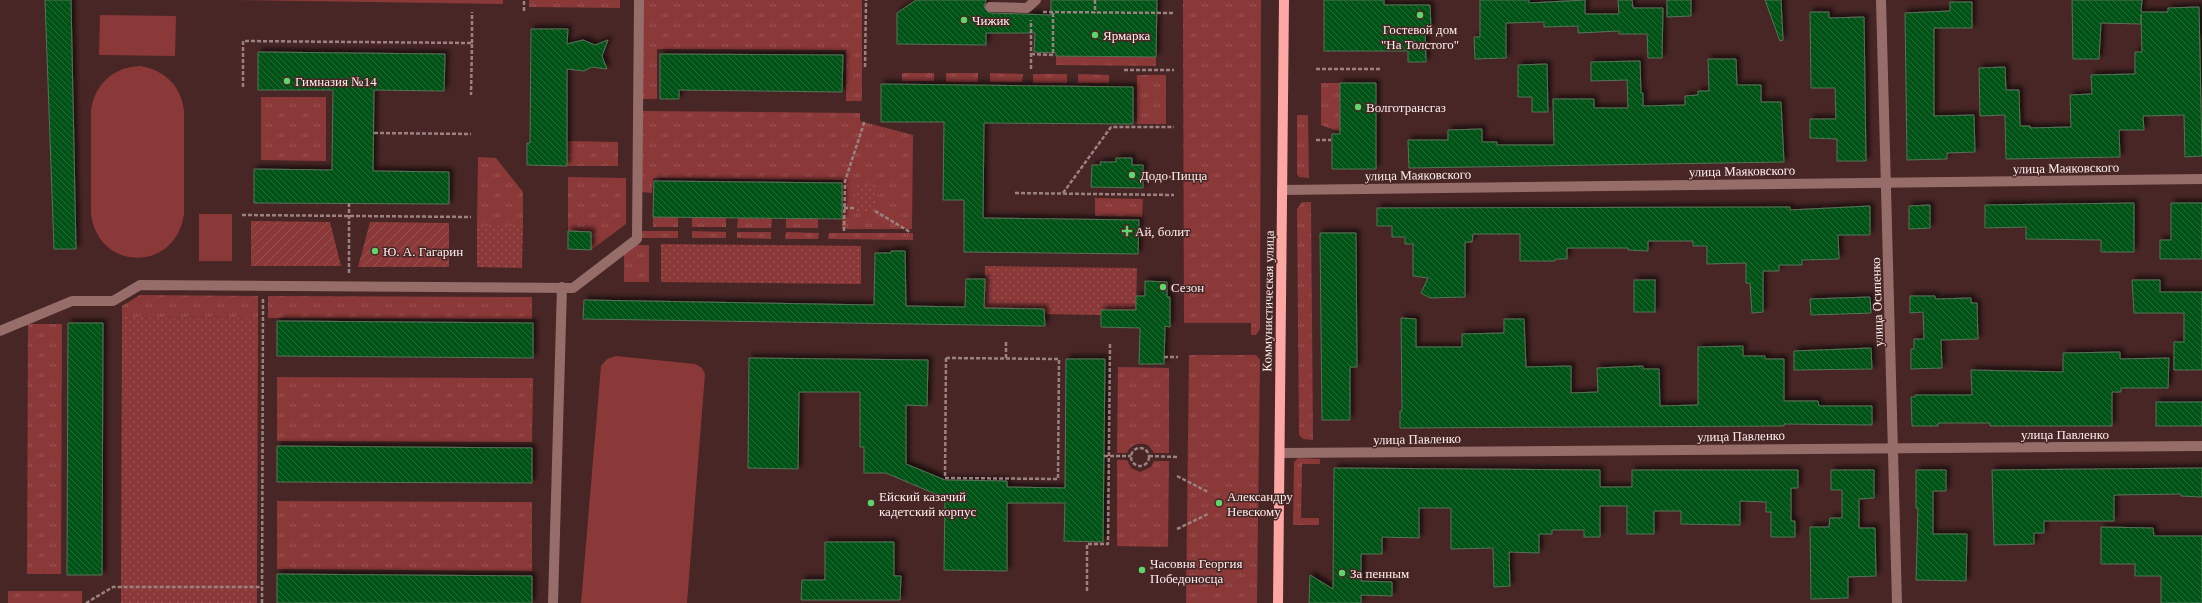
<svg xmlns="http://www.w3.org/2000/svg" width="2202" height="603" font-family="Georgia,serif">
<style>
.grass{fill:url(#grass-tufts)}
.park{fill:url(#park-dots)}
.garden{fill:url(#garden-furrows)}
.pitch{fill:#8b3838}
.building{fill:url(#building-back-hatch);stroke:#577258;filter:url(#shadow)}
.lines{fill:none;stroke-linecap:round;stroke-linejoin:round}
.path{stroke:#9b8281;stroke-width:2.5;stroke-dasharray:4 2;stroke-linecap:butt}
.minor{stroke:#976d6a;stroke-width:10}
.major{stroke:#fca7a3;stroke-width:10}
.poi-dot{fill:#5fd56b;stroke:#472625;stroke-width:1.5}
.labels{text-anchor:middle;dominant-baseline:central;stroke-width:3;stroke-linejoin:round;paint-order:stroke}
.poi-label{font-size:13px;fill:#fef0ef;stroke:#472625;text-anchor:start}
.street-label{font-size:13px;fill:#fef0ef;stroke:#472625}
</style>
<defs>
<pattern id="grass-tufts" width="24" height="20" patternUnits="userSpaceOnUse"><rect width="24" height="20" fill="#8b3838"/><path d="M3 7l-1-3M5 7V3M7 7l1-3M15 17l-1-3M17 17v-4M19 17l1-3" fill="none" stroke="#9c5555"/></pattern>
<pattern id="park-dots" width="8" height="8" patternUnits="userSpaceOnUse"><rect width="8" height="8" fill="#8b3838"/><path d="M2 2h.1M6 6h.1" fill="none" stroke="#9c5555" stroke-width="1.8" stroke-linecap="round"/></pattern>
<pattern id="garden-furrows" width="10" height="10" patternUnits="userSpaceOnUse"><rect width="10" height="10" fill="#8b3838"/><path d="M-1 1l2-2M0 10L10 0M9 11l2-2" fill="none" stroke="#9c5555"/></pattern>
<pattern id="building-back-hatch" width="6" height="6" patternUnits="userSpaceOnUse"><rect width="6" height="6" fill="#005213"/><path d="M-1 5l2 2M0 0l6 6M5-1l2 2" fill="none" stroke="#266b36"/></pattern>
<filter id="shadow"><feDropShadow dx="3.5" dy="-3.5" stdDeviation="2" flood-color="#0009"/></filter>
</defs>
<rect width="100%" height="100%" fill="#472625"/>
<g class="grass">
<path d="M235,0H503V4Z"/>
<path d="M529,0H620V8L529,7Z"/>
<path d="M642,0H862V101H846V50L657,49V99H641Z"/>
<path d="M1183,0H1261L1260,329L1256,335H1251V323H1184Z"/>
<path d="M1056,56L1156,57V66L1056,65Z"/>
<rect x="902" y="73" width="32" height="8"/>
<rect x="946" y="73" width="32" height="9"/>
<path d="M990,73L1023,74L1022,82H990Z"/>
<rect x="1033" y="74" width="34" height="9"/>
<path d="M1078,74L1109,75V83H1078Z"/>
<rect x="1137" y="75" width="29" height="49"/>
<path d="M1321,83H1340V132L1321,125Z"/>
<path d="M261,97H326V161L261,160Z"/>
<path d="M642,111L860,113V121L913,135L912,229H842V180L653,178L652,193L642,192Z"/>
<path d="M1297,115H1308L1309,178L1299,177L1297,174Z"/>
<path d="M567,141L618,142V166H567Z"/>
<path d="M478,157L496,158L523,192V226H477Z"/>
<path d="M568,177L626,178V224L591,250V232L568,231Z"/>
<path d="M1095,198L1143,199L1142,217L1095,216Z"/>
<path d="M1302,202H1311L1313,440L1303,439L1299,435L1297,209Z"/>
<rect x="653" y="217" width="25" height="10"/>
<rect x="692" y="217" width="34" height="10"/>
<path d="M738,218H772L771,228H737Z"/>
<rect x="786" y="218" width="32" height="10"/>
<rect x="641" y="231" width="37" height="7"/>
<path d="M692,231L726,232V238H692Z"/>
<path d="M737,232H771V239L737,238Z"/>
<path d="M786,232L819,233L818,239H785Z"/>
<path d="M829,233H913V240L828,239Z"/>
<path d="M634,245H649V282H624V253Z"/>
<path d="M140,295L258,296V318L122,317V306Z"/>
<path d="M268,296L532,297V319L268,318Z"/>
<path d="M28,324H62L61,574H27Z"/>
<path d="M1189,355H1256L1260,360L1257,603H1186Z"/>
<path d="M1118,367L1169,368V453H1154L1148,445C1139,442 1131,444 1127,453H1117Z"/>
<path d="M277,377L533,378L532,442L277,441Z"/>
<path d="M1298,458L1320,459V464H1302L1301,518H1319V525H1293L1294,462Z"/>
<path d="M1117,460H1127L1131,468L1140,472L1151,467L1154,461H1169L1168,547L1117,546Z"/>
<path d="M277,501L532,502V571L277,569Z"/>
<rect x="8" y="591" width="74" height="12"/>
</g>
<g class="park">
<rect x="855" y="185" width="20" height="26"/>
<path d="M477,226H523L522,268L477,267Z"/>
<path d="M661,244L861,246V284L661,282Z"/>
<path d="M985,266L1137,268L1136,310H1101V315L1044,314V309L1002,308L1001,326L984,325Z"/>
<path d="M122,317L258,318L257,603H121Z"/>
</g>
<g class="garden">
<path d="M251,221L330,222L341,266H251Z"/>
<path d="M370,222L449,223V267H358Z"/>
</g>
<g class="pitch">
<path d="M100,15L176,16L175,56L99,55Z"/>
<path d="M140,66C165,70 181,86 184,111V214C176,273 97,272 91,213V111C94,85 113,67 140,66Z"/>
<rect x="199" y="214" width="33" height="47"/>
<path d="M616,356L695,364L702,368L705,374L687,603H581L601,366L607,359Z"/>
</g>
<g class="building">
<path d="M45,0H71L76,249H54Z"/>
<path d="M916,0H986L984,7L989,13L1051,15V0H1157L1156,57L1056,56V53L1034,52L1035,33H986V45L897,44V13Z"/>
<path d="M1324,0H1384V5H1430L1431,28H1425L1426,62H1408V51H1324Z"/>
<path d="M1480,0H1529V3L1585,0V14H1619L1618,0H1632L1633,8H1663L1662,58H1648L1647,34H1619V31L1578,33V26L1544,27V22L1506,23V58L1475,59L1474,37H1480Z"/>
<path d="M1667,0H1691V16L1667,17Z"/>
<path d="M1765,0H1781L1783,40L1780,41Z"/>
<path d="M2072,0H2142L2141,12H2168V8L2199,7L2202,156L2185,157L2184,115L2143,116L2144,130H2119L2120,157L2006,159L2005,115L1980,116L1979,68L2005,67L2006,90H2019L2020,126H2030V128L2071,127L2070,95L2092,94L2091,75L2135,74V52H2142L2141,14V24L2101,23L2099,59H2073Z"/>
<path d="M1950,2H1972V28H1934V116L1974,115L1975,152L1947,153V159L1907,160L1905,13L1950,11Z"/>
<path d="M1810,12H1829V18L1864,17L1866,161H1837V139L1810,138V119H1836L1835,88H1811Z"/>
<path d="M531,29H568L567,44L583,40L595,45L608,40L602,56L607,69L592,67L584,71L567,69V166L527,165V143H530Z"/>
<path d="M258,52L445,54L444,91L374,90L373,171L449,172V204L254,203V169L332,170L333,90H258Z"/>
<path d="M660,54L843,55L842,92L679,90V99H660Z"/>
<path d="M1708,59H1736L1737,85H1761V102H1781L1784,162L1409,168L1408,140H1448V130L1482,129V142H1497V145H1554L1553,99H1594V108H1628L1627,80L1591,81V62L1640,61L1641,93H1643V106L1685,105V96L1698,95V91H1709Z"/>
<path d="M1547,64L1548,112H1532V97H1518V65Z"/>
<path d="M1340,83H1376V169H1332V134H1340Z"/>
<path d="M881,84L1133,87V124L984,123L983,218L1139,220L1138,254L964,252V200H943L944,122H881Z"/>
<path d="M1116,158H1132V165H1143V188L1091,187L1092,165H1101L1100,162H1116Z"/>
<path d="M654,181L842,183V219L653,217Z"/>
<path d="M2134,203V252H2101V240L2026,239V227L1985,228V205Z"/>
<path d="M2171,203H2202V259H2160V240H2171Z"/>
<path d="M1930,205V228L1909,229V206Z"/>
<path d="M1870,206V235H1838L1839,259L1802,260V265H1779V271H1763V312L1752,313L1750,283H1746V263L1707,264V246H1693V241H1648V251L1628,250V248H1567V259H1555V261H1520V234H1473L1472,242H1465V297L1430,298L1421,293L1428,278L1413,276V244H1405V237H1392V226H1377V208L1790,207V210Z"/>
<path d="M568,231L591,232V250L568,249Z"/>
<path d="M1320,233H1356L1357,367H1350V420H1322Z"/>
<path d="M891,251H905L906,306L965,307L966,279H985L984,308L1044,309L1045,326L583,319L584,300L874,305L875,253H891Z"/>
<rect x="1634" y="280" width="21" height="32"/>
<path d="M2132,280H2160V292H2202V370H2174V342H2184V313H2134Z"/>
<path d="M1145,281L1167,282V297H1170V327L1165,326L1164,364H1139L1140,328L1101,327V310H1136V296H1145Z"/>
<path d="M1910,296H1935V299L1971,298V303H1977L1978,339L1941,340L1942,368L1911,369V349H1914V339H1924L1923,312L1910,313Z"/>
<path d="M1870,297L1871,313L1811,315L1810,299Z"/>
<path d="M1401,318L1416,319V347H1462V334L1504,333V319H1524L1526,367L1571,366V393L1598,392L1597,368L1643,366V369H1659L1660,406L1698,405V347L1743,346V356H1765V359H1784V401H1818L1819,406H1872V425L1784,424V426L1400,428V411H1402Z"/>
<path d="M277,321L533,323V358L277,356Z"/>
<path d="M68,323H103L102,575H67Z"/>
<path d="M1871,348L1872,369L1794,370V351Z"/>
<path d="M2120,352V359L2169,358L2168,388H2121V392H2112V426H1990V423H1938V426H1912L1911,397H1915V395H1972L1971,370L2063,372V353Z"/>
<path d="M749,358L928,360L927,406L906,405V464L945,480L1007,481V487L1065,488L1066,359H1105L1103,542L1064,541L1065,503H1007V571L944,570L945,498L886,473H864V447H860V392H799L798,469L748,468Z"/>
<rect x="2156" y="402" width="46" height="24"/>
<path d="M277,446L532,448V483L277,482Z"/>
<path d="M1334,468L1600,470V487H1632V470H1798V488H1791V521H1795V537H1771V512H1766V502L1740,501V525L1681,524V511H1654V534H1627V506H1600V537H1584V530H1552V534H1539V553L1509,552L1510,586L1494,587L1493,548L1451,549V508H1419V538L1382,537V554H1361V581L1392,582V596L1361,595V603H1309L1310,575L1333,589Z"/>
<path d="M2202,468V497L2181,496V494L2114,495V521H2044V533H2034V544L1994,545L1992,470Z"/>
<path d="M1831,470H1874V498L1859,499V528H1875L1876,576L1848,577V598L1811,599L1810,527H1829L1830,518H1842V490H1831Z"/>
<path d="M1916,470H1946V491H1933V534H1967L1966,581L1916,580L1918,508H1916Z"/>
<path d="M2101,527L2153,528L2154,536H2202V603H2161V576H2135V564H2101Z"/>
<path d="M825,542H894V576H901L900,600H801L802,580H825Z"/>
<path d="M277,574L532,576V603H277Z"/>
</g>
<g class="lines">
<g class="path">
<path d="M1095,0V13"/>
<path d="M524,11V0"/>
<path d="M1043,12L1174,13"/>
<path d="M472,43V12"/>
<path d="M1031,54L1053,55V13"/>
<path d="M865,67L866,0"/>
<path d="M1031,69V20"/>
<path d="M1316,69H1382"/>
<path d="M1124,70H1174"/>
<path d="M243,87V41L472,43L471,95"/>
<path d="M374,133L471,134"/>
<path d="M1316,140H1331"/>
<path d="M1143,176L1174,177"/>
<path d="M1015,193L1174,195"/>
<path d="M1063,193L1111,127H1174"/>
<path d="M844,208H855"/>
<path d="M875,211L910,232"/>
<path d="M242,215L471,217"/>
<path d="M844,231L845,181L865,120"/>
<path d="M349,273V203"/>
<path d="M1164,357H1178"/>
<path d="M946,358L1059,359L1058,479L945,478Z"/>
<path d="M1006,358V342"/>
<circle cx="1140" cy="457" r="9"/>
<path d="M1104,456H1131"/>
<path d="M1149,456L1177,457"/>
<path d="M1177,476L1208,492"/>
<path d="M1177,529L1208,514"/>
<path d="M1150,568H1156"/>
<path d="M1087,591V544H1108L1110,344"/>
<path d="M86,603L113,587H262"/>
<path d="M262,603L263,299"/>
</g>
<g class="minor">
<path d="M1881,0L1897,603"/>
<path d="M990,7L1027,8L1036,0"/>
<path d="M1282,190L2202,179"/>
<path d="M0,331L72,301H113L140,285L573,288L637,239L639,0"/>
<path d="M1280,453L2202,446"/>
<path d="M553,603L562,287"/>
</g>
<path class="major" d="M1278,603L1284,0"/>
</g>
<g class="poi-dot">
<circle cx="1420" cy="15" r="4"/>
<circle cx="964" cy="20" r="4"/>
<circle cx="1095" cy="35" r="4"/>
<circle cx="287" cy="81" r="4"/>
<circle cx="1358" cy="107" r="4"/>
<circle cx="1132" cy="175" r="4"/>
<path d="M1125 225h4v4h4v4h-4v4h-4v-4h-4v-4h4z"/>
<circle cx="375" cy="251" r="4"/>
<circle cx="1163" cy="287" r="4"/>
<circle cx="871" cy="503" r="4"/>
<circle cx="1219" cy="503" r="4"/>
<circle cx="1142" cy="570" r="4"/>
<circle cx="1342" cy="573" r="4"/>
</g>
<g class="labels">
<g class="poi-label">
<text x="972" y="20">Чижик</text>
<text x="1420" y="29" text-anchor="middle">Гостевой дом<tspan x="1420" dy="15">"На Толстого"</tspan></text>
<text x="1103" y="35">Ярмарка</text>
<text x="295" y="81">Гимназия №14</text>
<text x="1366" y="107">Волготрансгаз</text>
<text x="1140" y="175">Додо Пицца</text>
<text x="1135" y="231">Ай, болит</text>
<text x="383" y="251">Ю. А. Гагарин</text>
<text x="1171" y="287">Сезон</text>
<text x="879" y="496">Ейский казачий<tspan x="879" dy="15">кадетский корпус</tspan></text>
<text x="1227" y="496">Александру<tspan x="1227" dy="15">Невскому</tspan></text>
<text x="1150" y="563">Часовня Георгия<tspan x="1150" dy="15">Победоносца</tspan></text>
<text x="1350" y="573">За пенным</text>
</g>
<g class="street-label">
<text transform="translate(2066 168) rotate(-1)">улица Маяковского</text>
<text transform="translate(1742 171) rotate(-1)">улица Маяковского</text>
<text transform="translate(1418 175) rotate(-1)">улица Маяковского</text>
<text transform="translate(1268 301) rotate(-89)">Коммунистическая улица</text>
<text transform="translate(1877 302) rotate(-92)">улица Осипенко</text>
<text x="2065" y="434">улица Павленко</text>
<text transform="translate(1741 436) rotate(-1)">улица Павленко</text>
<text transform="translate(1417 439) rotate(-1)">улица Павленко</text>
</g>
</g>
</svg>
